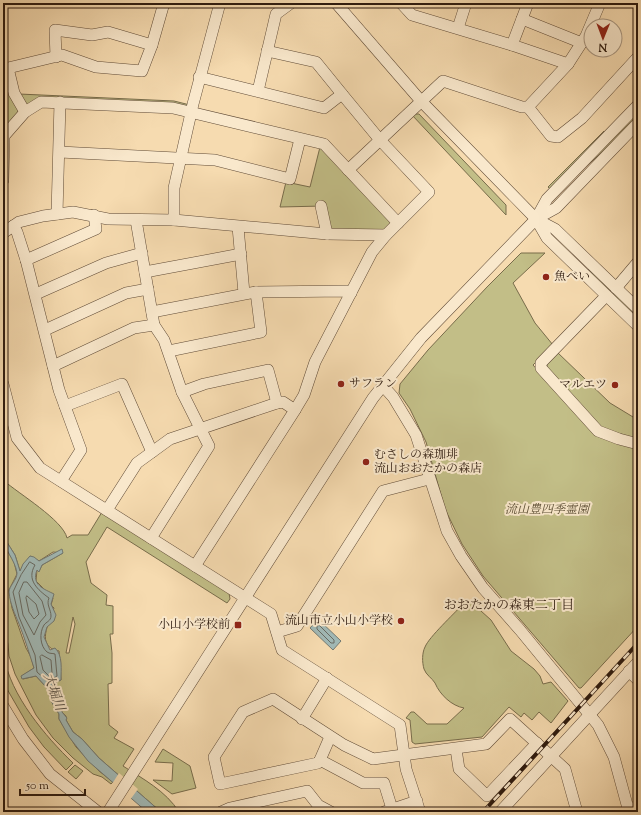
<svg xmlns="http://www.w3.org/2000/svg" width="641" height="815" font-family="'Sorts Mill Goudy','Noto Serif JP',serif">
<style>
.green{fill:#c2be87;stroke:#786c4b;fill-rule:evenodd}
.water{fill:#a1b9b6;stroke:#737a73}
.pier{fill:#f6dbb0}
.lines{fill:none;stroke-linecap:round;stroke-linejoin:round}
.shore{stroke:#686a62;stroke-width:1}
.minor-casing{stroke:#604b37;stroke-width:12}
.minor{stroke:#f9e8cc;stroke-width:11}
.rail-casing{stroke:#2e1b0f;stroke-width:4}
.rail{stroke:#f9e8cc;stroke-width:2.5;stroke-dasharray:8;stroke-linecap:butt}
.poi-dot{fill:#8f2418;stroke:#f9e8cc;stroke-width:1.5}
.labels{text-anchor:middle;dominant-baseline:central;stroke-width:4;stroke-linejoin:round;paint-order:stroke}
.poi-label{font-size:12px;fill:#2e1b0f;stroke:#f9e8cc;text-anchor:start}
.park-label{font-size:12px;font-style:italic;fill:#5a4c33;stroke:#f9e8cc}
.neighbourhood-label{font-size:13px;fill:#2e1b0f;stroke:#f9e8cc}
.water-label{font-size:13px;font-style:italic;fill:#504a41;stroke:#f9e8cc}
</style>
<rect width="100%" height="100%" fill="#f6dbb0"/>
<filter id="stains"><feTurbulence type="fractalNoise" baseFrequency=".005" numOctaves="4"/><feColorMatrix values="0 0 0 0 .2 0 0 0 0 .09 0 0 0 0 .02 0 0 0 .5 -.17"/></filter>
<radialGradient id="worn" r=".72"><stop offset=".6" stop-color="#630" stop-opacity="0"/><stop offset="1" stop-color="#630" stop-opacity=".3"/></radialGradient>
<g class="green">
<path d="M4,64L11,96L19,109L18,114L3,132Z"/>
<path d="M19,94L174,101L190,105L187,107L28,105L24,104Z"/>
<path d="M638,111V117L610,146L579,172Z"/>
<path d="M413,114H419L506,205V215L412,115Z"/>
<path d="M604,131L605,132L550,189L548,187Z"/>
<path d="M320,147L391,220V225L385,230L331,233L323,206L280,207L286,182L310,187Z"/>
<path d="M521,253H545L513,283L535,323L553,345L533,365L589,427L638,449V626L581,688H579L483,576L462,544L445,509L426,442L410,409L399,393L400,384L428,350L487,287Z"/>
<path d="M588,269L638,314V321L607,291Z"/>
<path d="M557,352L610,403L638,420V440L603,428L597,423L547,368V362Z"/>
<path d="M3,480C19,494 63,520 67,538L72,535H88L102,512L229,593L230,599L227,603L107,527L86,562L91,583L107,595L106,605L113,606V634H110L112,653V683L108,684L109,725L118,732L114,738L134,749L123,766C143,779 166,791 179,812H161L99,758L82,739L73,732L66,720V716L62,712L58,696L52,684L61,680L59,651C35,647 49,623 54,608L51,605L53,598L36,581L37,570L39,571L42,565L63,553L53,552L39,561L30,556L20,571L15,555L3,536ZM73,617L75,624L69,653H66Z"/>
<path d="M3,543L14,562L17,574L9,590L12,608L26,648L31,657L34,668L22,676L23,679L36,676L47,688L51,701L59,714V719L76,747L99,771L113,782L111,784L102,777L93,774L73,758L53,738L36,715L15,674L9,656L8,644L3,623Z"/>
<path d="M471,602L491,620L511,651L534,669L540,676L543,684L551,682L568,701L551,723L539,712L532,720L524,713L521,717L509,707L482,737L415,744L412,742L410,720L406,718L411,712H414L427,724H447L464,708C452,706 440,695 435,683C432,678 426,675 424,669C422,662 422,653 425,647C429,637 454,614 462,605L465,609Z"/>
<path d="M3,641C4,646 3,651 4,656C10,695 46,737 73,763L66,770L44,747L29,727L7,689L3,678Z"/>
<path d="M163,749L190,766L196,788L172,794L153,780L172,781L173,763L155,762Z"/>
<path d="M75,765L83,771L76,779L68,772Z"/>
</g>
<g class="water">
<path d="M3,536L15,555L20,571L23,564L30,556L34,557L39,561L62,549L63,553L42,565L39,572L37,570C31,585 44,589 54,594L51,604L56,615L54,621L47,627L44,637L50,650L55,648C63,655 61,670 61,680L52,684L58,696L62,712L67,718L66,720L73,732L82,739L99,758L161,812H147L88,761L69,737L59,719V714L51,701L47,688L36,676L22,679L21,676L34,668C29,653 25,639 19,624C15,614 10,604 9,592C9,586 17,580 17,573C15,559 3,549 3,536Z"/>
<path d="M318,619L341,641L333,650L310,628Z"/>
</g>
<path class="pier" d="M119,773L138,789L130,800L112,784Z"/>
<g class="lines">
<g class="shore">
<path d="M30,562L35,565C26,580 38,590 49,598C46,605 51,609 51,616C51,621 46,622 44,625C39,633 40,646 47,652C50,654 52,653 55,654L57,676L48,682L37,672L35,655L19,617L13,592L21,575Z"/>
<path d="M24,582H27L42,601L46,615L40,622L34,635L23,615L19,593Z"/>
<path d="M27,596L36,604L39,614L34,619L29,612L26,598Z"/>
<path d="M320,626L334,640V643H331L317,629V626Z"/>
<path d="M42,655L51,660L52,673L49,676L43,670L40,657Z"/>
</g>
<g class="minor-casing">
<g id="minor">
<path d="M336,3L421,101L536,219L547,238L638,326"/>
<path d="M401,3L412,15L512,45L568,64"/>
<path d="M522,19L582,43"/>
<path d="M458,28L466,3"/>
<path d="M512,45L528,3"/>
<path d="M267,51L316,62L342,94"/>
<path d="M56,57L55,30L92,35L108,32L152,45"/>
<path d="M199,77L324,108L342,94L380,140L429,192L386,235L372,252L315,362L304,395L295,410"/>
<path d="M258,91L276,14L291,3"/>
<path d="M528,107L551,136L558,137L582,118L638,57"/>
<path d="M25,112L14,93L8,68L62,55L96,67L142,71L152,45L164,3"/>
<path d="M60,152L215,160L290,179L300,139"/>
<path d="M348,170L443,81L522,107H528L568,64L586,36L600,3"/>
<path d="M3,180L4,136L25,112L41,102L173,108L324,144L398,223"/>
<path d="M321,206L327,234"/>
<path d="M57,214L60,102"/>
<path d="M536,219L547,199L638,105"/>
<path d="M536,219L555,229L638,309"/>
<path d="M136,220L154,325L164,340L182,392L209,446L151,538"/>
<path d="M174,220V188L193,104L220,3"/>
<path d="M13,226L17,232L26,260L59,390L81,450L61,481"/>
<path d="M238,227L244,293"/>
<path d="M3,233L19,222L43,216L73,212L108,219L174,220L327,234L386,235"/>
<path d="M26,260L96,229L94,215"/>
<path d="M145,272L241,254"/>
<path d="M616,288L638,262"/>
<path d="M256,292L347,291L351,293"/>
<path d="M36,294L106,263L142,253"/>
<path d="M606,296L541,363V368L598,431L619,439L638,444"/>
<path d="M152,312L256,292L261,332L169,351"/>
<path d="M45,330L126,293L148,289"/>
<path d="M53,366L134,328L154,325"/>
<path d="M3,384L17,438L40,468L271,614L282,650L400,725L406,769L420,812"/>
<path d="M384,387L393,397L416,435L447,531L461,556L483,588L520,630L598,725L614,757L629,812"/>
<path d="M182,392L204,384L268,370L277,403"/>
<path d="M65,406L122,384L152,452"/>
<path d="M107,510L137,463L170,439L277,403L283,402L295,410L195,566"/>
<path d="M277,632L297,626L383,491L429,479"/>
<path d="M629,671L638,680"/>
<path d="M3,706L23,739L50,774L98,812"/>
<path d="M302,719L327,678"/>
<path d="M456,749L459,769L487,796L537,743"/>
<path d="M320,760L330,737"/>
<path d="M628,809L638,807"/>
<path d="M108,812L373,398L421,338L536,219L556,208L638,123"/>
<path d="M221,812L230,808L307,791L318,805L331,812"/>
<path d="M384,812L417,801"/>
<path d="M393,812L384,783H363L320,760L318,763L220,784L214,757L243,712L273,699L344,745L373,759L486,744L510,719L565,769L577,812"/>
<path d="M500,812L638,662"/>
</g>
</g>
<use href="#minor" class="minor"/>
<g class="rail-casing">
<path id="rail" d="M483,812L638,643"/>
</g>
<use href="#rail" class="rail"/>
</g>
<g class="poi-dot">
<circle cx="546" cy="277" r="4"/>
<circle cx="341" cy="384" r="4"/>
<circle cx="615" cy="385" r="4"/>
<circle cx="366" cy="462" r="4"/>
<circle cx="401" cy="621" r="4"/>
<rect x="234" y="621" width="8" height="8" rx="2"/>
</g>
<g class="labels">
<g class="poi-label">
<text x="554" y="277">魚べい</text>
<text x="349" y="384">サフラン</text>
<text x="607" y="385" text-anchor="end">マルエツ</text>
<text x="374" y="455">むさしの森珈琲<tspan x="374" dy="14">流山おおたかの森店</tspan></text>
<text x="393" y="621" text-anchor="end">流山市立小山小学校</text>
<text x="230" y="625" text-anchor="end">小山小学校前</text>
</g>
<g class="park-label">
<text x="547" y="510">流山豊四季霊園</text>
</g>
<g class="neighbourhood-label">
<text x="509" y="606">おおたかの森東二丁目</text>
</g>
<g class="water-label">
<text transform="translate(53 692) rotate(70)">大堀川</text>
</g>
</g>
<rect width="641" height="815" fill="none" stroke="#f6dbb0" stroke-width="16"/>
<rect x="4" y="4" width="633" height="807" fill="none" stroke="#2e1b0f" stroke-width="2"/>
<rect x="8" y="8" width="625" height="799" fill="none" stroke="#2e1b0f"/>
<g transform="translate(603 38) rotate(181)"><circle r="19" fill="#f9e8cc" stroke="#a89680"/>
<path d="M0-3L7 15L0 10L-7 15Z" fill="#8f2418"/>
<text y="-6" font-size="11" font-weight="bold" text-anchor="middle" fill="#2e1b0f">N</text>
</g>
<path d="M20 789v6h65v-6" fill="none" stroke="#2e1b0f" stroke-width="2"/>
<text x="26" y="789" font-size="12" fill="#2e1b0f" stroke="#f9e8cc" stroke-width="3" paint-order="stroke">50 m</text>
<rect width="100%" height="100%" filter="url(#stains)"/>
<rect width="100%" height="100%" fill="url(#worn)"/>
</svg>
